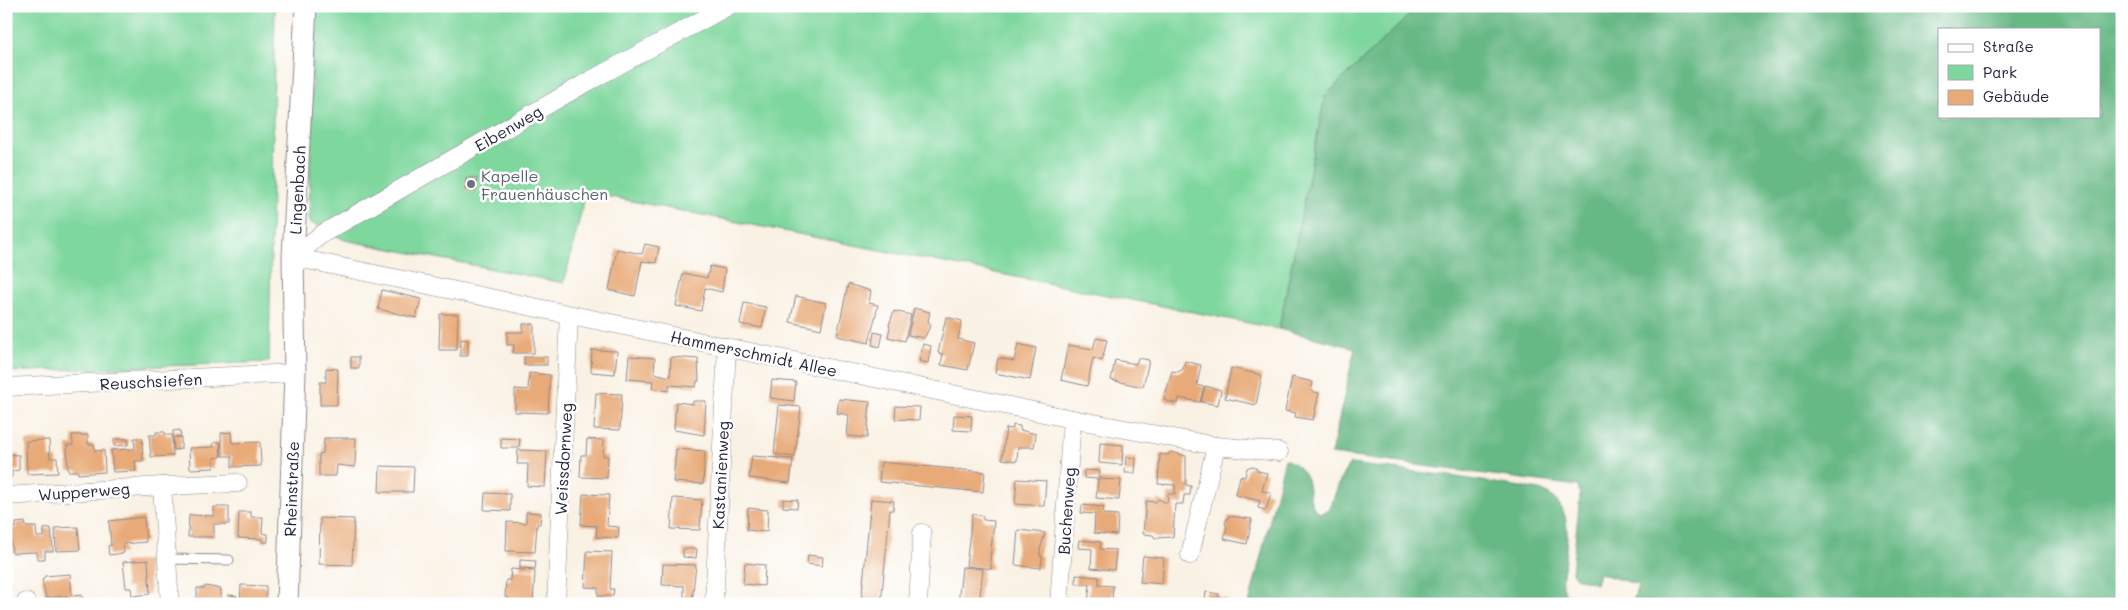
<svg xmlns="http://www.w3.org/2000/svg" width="2128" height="610" font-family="Mali,sans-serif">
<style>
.green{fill:#7ed79d;stroke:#507c6c}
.forest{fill:#66b884;stroke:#446d60;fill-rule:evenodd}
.building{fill:#e8aa78}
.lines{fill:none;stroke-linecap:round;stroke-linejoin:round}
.service-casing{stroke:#8e8a8f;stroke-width:11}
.minor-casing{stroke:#8e8a8f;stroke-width:19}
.tertiary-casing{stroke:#8e8a8f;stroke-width:23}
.service{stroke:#fff;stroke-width:9}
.minor{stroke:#fff;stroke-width:18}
.tertiary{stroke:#fff;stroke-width:21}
.worship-dot{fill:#6b7280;stroke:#fff;stroke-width:2}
.labels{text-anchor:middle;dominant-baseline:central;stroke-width:5;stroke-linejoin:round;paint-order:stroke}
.street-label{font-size:16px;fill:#22223b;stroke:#fff}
.worship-label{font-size:16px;fill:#5b616d;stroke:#fff;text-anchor:start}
</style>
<rect width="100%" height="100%" fill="#fff"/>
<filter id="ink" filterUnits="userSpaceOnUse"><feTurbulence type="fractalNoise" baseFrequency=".02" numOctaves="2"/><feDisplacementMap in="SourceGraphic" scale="10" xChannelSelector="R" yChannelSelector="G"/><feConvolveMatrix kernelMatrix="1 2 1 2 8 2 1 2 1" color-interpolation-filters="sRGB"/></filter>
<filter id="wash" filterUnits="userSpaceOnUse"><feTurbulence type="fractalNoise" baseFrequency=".0096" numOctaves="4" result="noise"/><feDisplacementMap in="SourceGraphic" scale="20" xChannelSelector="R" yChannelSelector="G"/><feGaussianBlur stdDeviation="1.12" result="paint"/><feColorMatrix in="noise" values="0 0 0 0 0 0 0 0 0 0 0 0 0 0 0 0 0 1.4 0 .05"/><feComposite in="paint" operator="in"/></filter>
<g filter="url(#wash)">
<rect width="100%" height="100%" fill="#f9f1e3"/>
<g class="green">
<path d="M6,6H275L269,362L6,372Z"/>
<path d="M313,6H716L322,228L309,222Z"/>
<path d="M732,6H798L799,15L847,6H1419L1325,96L1279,329L586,192L564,283L345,240L333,234Z"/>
</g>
<g class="forest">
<path d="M1419,6H2122V604H1632L1638,585L1599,573L1596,584L1575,577L1572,572L1580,496L1578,486L1331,454L1355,348L1279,329L1325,96ZM1939,29H2099V116H1939Z"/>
<path d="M1285,459C1293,463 1302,468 1306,477C1311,489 1307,506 1320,513L1329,510C1335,496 1341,473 1350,464L1450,476L1540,490C1575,505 1567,536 1564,568C1563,575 1561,584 1564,591C1566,596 1570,600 1573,604H1249Z"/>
</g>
<g id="blocks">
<g class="building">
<path d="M466,177L477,178L476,191L465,190Z"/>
<path d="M645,244L659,247L656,263L642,261L635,296L609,290L617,249L642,254Z"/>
<path d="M710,266L725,269L722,292L705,288L701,311L676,306L683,273L707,278Z"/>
<path d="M848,284L871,291L869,303L878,305L869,343L837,336Z"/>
<path d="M382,290L421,299L416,318L378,309Z"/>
<path d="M796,296L826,303L821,329L790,322Z"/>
<path d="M744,303L766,307L762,328L740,324Z"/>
<path d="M914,308L930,312L928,321L931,325L924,338L908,335Z"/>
<path d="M894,311L911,315L905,341L888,337L890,327L889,325Z"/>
<path d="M440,314H458L457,350H439Z"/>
<path d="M946,317L962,321L958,339L974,343L968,370L941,365L943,354L938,353Z"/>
<path d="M523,324H534V353H513L514,345H507V332H523Z"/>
<path d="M874,332L883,334L880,347L872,345Z"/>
<path d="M1096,338L1107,340L1102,361L1093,358L1087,386L1061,380L1068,345L1093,349Z"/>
<path d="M461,339L468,340V356H460Z"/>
<path d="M923,344L931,346L928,363L919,361Z"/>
<path d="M1018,344L1036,348L1030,380L995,373L998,358L1014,361Z"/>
<path d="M592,350L617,351L615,374L591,372Z"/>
<path d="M629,356L655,358L654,373L670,377L671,357L698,359L699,381H697L696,387L669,385V391L652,388L653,381L627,379Z"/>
<rect x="351" y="357" width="8" height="11"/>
<rect x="524" y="357" width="23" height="8"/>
<path d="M1138,358L1149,360L1143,387L1111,380L1115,360L1136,364Z"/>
<path d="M1185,361L1201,365L1197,385L1204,387L1200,402L1179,398L1178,404L1164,400L1172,371L1178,372L1183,369Z"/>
<path d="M326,368L338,369L337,405H320V382H326Z"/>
<path d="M1231,368L1262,375L1256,405L1225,398Z"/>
<path d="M529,373L550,375L548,413L515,412V389L528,390Z"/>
<path d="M1292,377L1313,382L1311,391L1319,393L1313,420L1295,417L1296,413L1285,411Z"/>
<path d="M772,380L796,382L794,401L770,398Z"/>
<path d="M1205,386L1221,390L1218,405L1201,402Z"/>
<path d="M596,393L622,394L620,430L594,429Z"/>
<path d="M839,399L870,402L867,438L847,436L849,415L837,413Z"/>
<path d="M693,401H706L704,435L674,430L676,402L693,404Z"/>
<path d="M779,405L801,407L795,457L774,454Z"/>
<path d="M896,406L920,407L919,420L895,419Z"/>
<path d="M954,415L972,416L971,431L953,430Z"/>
<path d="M1013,425L1020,426V430L1036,434L1034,447H1018L1017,461L1002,459L1006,428L1013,429Z"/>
<path d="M180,430L181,437H175H181V449L174,450L173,431Z"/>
<path d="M156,432H165L166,435H172L173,456L151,457L149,435H156Z"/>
<path d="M231,432L232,443L260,442L261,466L232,467V456H222L221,433Z"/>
<path d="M72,435H88V444H94L95,451L104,450L105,472L78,474V471H68L67,445H73Z"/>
<path d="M134,438H142L143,461H135L136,471L113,472L111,450L135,449Z"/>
<path d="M324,438H356L355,467L337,465L336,476H319V454L323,453Z"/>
<path d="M501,438L520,439L519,448H501Z"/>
<path d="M114,439H128V445L114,446Z"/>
<path d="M587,439L604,440L603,456H608L607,478L580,477L581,455H586Z"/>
<path d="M49,440L50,458H57L58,473L27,474L26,441Z"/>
<path d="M220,442L221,457L214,458V468L190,469L189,448L214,447L213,443Z"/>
<path d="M1100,443L1123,445L1122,465L1099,463Z"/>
<path d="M676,449L705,451L703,484L673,482Z"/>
<path d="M518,450L547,451L545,487L527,486L528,464H517Z"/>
<path d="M1171,452L1186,456V485L1191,486L1190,495H1184L1183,504H1175L1173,537L1155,538L1153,535L1143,534L1146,501L1156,502L1158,499L1167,503L1168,494H1175V485L1158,484L1160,454L1168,455Z"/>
<path d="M6,454L19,455V470L12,471V477H6Z"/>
<path d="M752,456L793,459L790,483L749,478Z"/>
<path d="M1126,457L1136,458L1135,473H1125Z"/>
<path d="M881,462L985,472L983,492L879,482Z"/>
<path d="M380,466L414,467L413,492H379Z"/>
<path d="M1251,466L1255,467L1258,471L1267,473L1262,491L1271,493L1266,510L1258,508L1260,501L1236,495L1240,476L1245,477L1247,468Z"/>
<path d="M1084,470L1100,471L1099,479L1121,480L1119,500L1096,498L1098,479L1084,478Z"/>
<path d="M1017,479L1046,481L1044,506L1015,504Z"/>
<path d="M485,493L510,494V511L484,510Z"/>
<path d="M583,494L609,495L607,526L619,527L618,538L596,537L597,526L581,525Z"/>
<path d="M673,498L702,500L700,530L671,529Z"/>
<path d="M783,499L798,500L797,508L783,507Z"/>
<path d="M871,499L894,501L893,510H890L881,604H861Z"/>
<path d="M1082,505L1104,507L1103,514L1118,515L1117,535L1094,533L1095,514L1081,513Z"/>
<path d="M214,507H229V524H214V537H188L189,515L214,516Z"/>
<path d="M748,508L768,510L767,532L747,530Z"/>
<path d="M239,512H251V517H263L262,533L268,534V542H262V539L238,538Z"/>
<path d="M526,512L541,513L540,524H537L535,552L506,551L507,522L526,523Z"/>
<path d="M972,514L983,516V520L994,521L990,560L992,569L966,566Z"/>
<path d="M1229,516L1252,519L1247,544L1224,539L1227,527L1225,523Z"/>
<path d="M144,517L146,542L123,544L124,553L109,555L108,546L111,545L109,521Z"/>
<path d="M320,518L354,519L352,565L319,564Z"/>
<path d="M25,522L26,527H36L37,537H44V529L51,528L53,551H45V559H37V552L12,553L10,528H16V523Z"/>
<path d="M78,527L80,550L56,551L55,528Z"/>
<path d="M1018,530L1045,533L1040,550V556H1042L1041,568L1015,565Z"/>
<path d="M1079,540L1101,542L1100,549L1116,550L1114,570L1091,568L1092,549L1078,548Z"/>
<path d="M683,549H697L696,558L683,557Z"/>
<path d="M587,551L612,552L610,589H614L613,596H598V588L585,587Z"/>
<path d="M808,555L823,557L822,566L807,564Z"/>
<path d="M1143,556L1164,558L1162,584L1140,582Z"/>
<path d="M148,560L150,594L132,596L131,588H126L123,562Z"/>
<path d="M520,560L536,561L535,569L520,568Z"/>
<path d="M745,563L765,565L764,586L743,584Z"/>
<path d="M663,564L696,565L692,601L684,600V586L662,585Z"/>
<path d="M962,567L983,569L979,604H958Z"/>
<path d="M511,569L535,571L533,604H508L509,598L505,597L506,580H510Z"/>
<path d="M70,574L72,596L82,595L83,602L68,604L67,596L46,598L42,580L45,576Z"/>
<path d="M1076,575L1099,577V585L1113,586L1112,604L1088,603L1090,584H1076Z"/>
<path d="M241,585L266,586V604H240Z"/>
<path d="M205,586L221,589V604H197V588H205Z"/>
<path d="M1206,592L1219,594L1218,597L1227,599L1226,604H1197L1198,600L1205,601Z"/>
<path d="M228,595L237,596L236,604H228Z"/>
</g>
</g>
</g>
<g filter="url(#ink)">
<use href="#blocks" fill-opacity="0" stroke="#8e8a8f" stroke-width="1"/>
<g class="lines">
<g class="service-casing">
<path id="service" d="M166,559L229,560"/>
</g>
<g class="minor-casing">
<g id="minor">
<path d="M293,257L1072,419L1216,446L1279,452"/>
<path d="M293,257L322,234L582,85L728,6"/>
<path d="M6,387L295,373"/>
<path d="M162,486L238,483"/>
<path d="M6,496L162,486L170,604"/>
<path d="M1190,555L1216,446"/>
<path d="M26,602V604"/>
<path d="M556,604L569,315"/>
<path d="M714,604L727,347"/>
<path d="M918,604L922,533"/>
<path d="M1059,604L1072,419"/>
</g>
</g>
<g class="tertiary-casing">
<path id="tertiary" d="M287,604L295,373L293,257L306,6"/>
</g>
<use href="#service" class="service"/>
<use href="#minor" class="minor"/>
<use href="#tertiary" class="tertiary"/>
</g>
</g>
<circle class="worship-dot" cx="471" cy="184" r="5"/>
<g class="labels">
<g class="street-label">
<text transform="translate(508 128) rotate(-30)">Eibenweg</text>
<text transform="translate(297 190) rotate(-87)">Lingenbach</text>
<text transform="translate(754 353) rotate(12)">Hammerschmidt Allee</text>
<text transform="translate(151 381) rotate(-3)">Reuschsiefen</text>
<text transform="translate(563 459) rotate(-87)">Weissdornweg</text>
<text transform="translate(720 475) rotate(-87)">Kastanienweg</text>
<text transform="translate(291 489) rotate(-88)">Rheinstraße</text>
<text transform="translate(84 491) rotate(-4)">Wupperweg</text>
<text transform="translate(1066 511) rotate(-86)">Buchenweg</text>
</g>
<g class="worship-label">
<text x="481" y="175">Kapelle<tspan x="481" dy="18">Frauenhäuschen</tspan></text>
</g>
</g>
<rect width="2128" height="610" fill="none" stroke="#fff" stroke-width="25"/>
<rect x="1938" y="28" width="162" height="90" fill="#ffffff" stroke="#a7a7b1"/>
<rect x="1948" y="44" width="25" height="8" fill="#ffffff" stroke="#a7a7b1"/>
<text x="1983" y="52" font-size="15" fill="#22223b">Straße</text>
<rect x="1948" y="65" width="25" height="15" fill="#7ed79d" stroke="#a7a7b1"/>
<text x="1983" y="78" font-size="15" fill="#22223b">Park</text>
<rect x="1948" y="90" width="25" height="15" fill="#e8aa78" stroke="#a7a7b1"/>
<text x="1983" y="102" font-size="15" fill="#22223b">Gebäude</text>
</svg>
